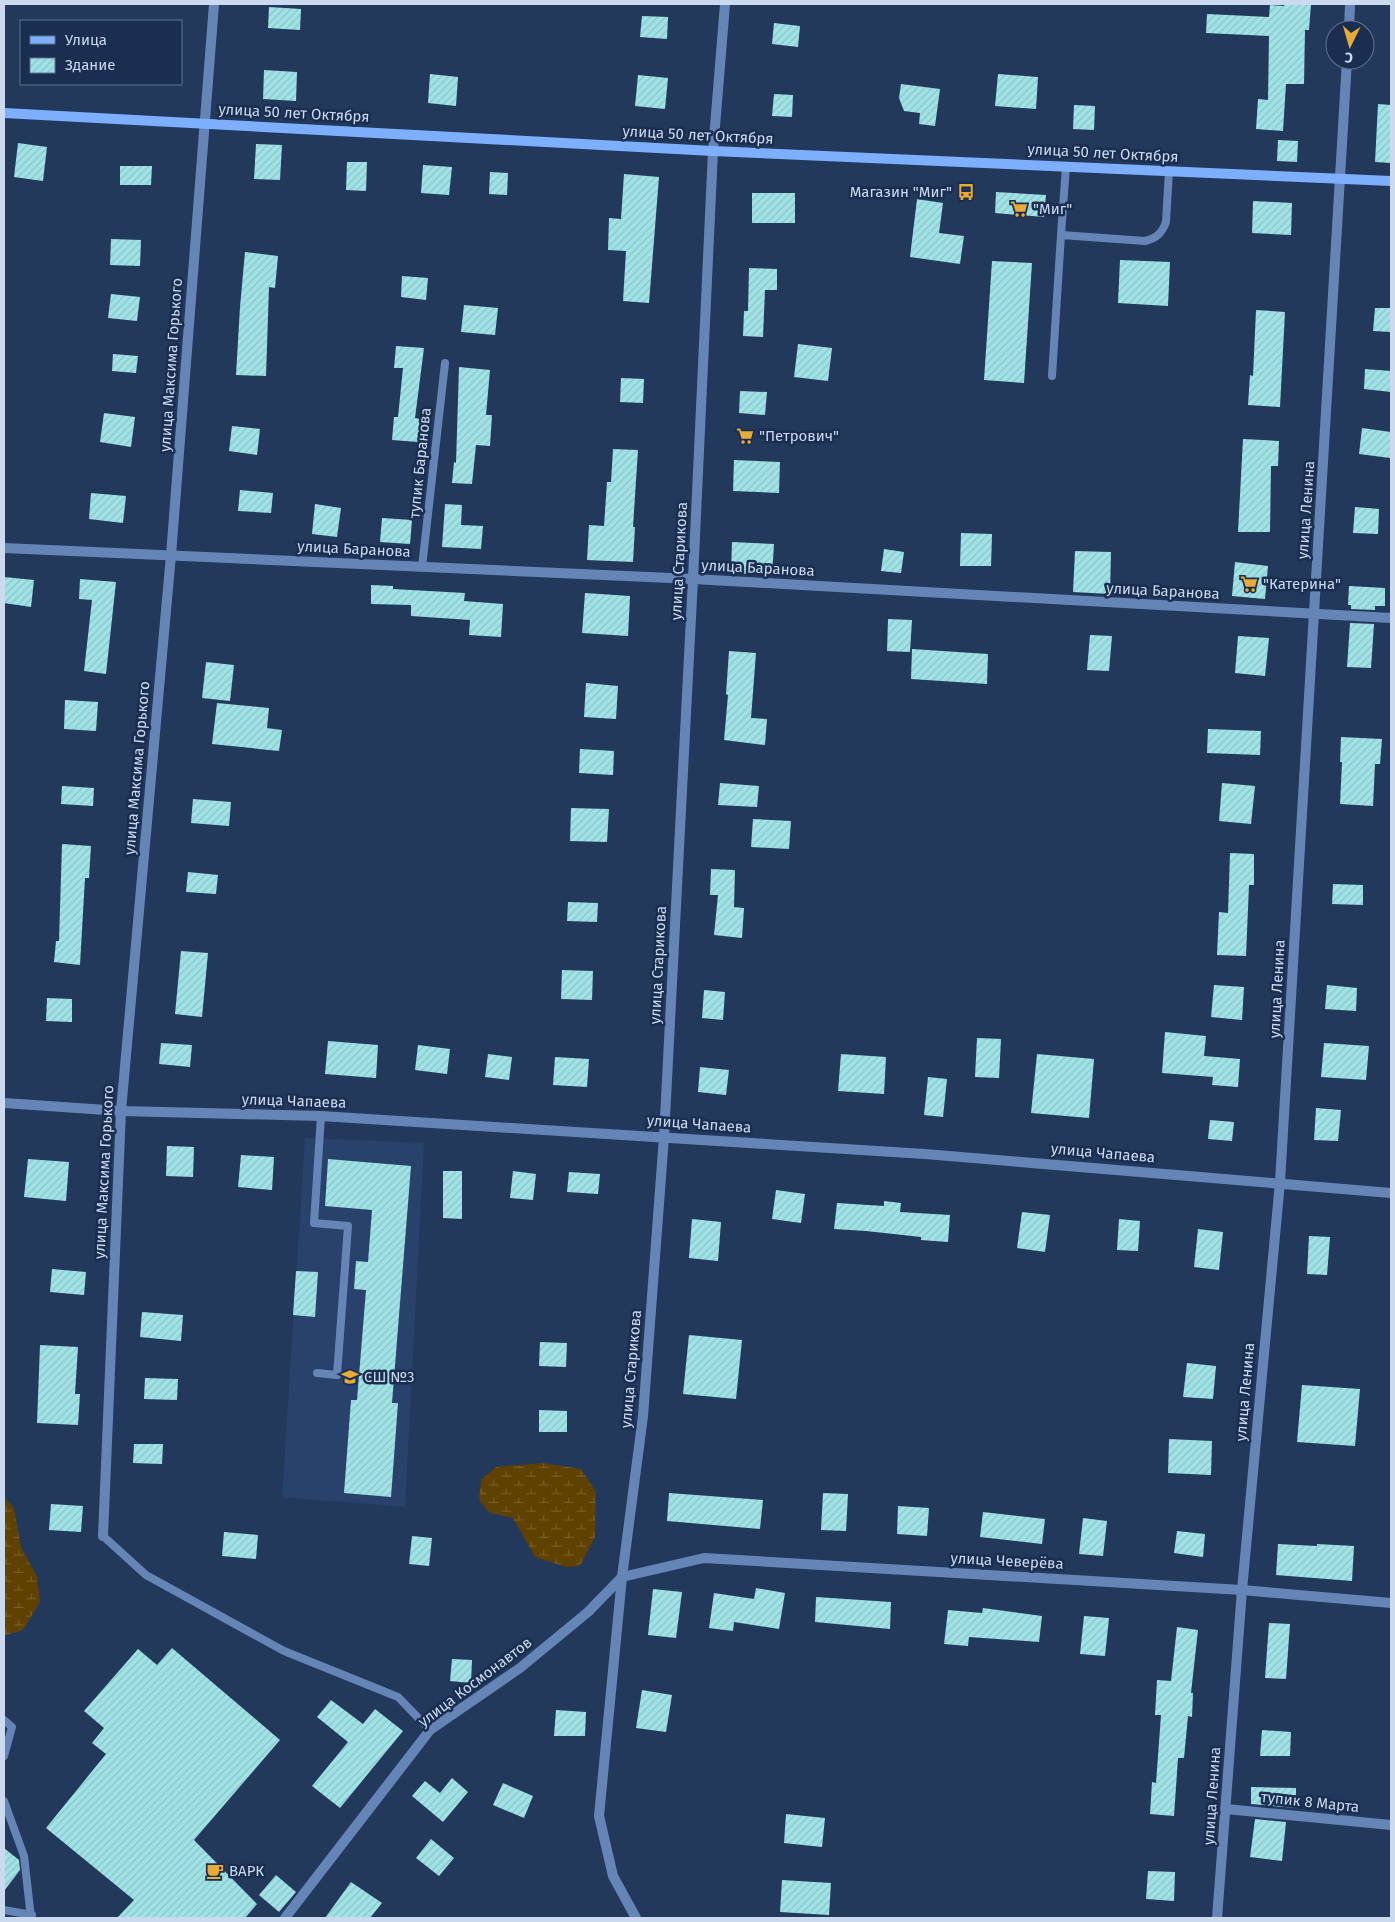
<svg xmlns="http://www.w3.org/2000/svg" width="1395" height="1922" font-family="'Fira Sans',sans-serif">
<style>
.built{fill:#29426b}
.wetland{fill:url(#wetland-marsh)}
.building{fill:url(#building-hatch)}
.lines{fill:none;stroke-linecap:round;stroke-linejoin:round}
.service{stroke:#6685b7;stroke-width:8}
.minor{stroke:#6685b7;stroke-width:10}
.tertiary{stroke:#6685b7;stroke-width:10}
.secondary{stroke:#7eaffe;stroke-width:10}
.labels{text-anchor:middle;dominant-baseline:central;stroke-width:5;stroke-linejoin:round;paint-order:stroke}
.street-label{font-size:15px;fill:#ccdaf0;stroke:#192e50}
.poi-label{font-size:15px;fill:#ccdaf0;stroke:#192e50;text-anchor:start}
</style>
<defs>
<pattern id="wetland-marsh" width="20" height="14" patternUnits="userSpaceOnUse" patternTransform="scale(1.25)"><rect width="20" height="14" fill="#5f4200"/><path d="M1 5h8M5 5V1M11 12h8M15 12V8" fill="none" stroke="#755d26"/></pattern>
<pattern id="building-hatch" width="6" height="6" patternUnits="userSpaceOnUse" patternTransform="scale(1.25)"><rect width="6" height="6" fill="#a0e3e6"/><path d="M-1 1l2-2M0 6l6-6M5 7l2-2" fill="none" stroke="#8cc3c6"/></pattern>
</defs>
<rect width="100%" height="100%" fill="#23395c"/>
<path class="built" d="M305,1138L424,1143L405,1507L282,1497Z"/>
<g class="wetland">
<path d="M543,1463L581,1469L596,1492L595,1537L580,1566L566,1567L535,1557L513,1518L490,1513L479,1500L481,1480L496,1467Z"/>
<path d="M4,1496L14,1509L21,1547L37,1577L40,1602L23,1630L6,1635H4Z"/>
</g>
<g class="building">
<path d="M1284,4H1311L1309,30H1305L1304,84H1286L1283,131L1256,129L1258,99L1268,100L1269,36L1206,33L1207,14L1269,17L1270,5L1284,6Z"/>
<path d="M269,7L301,9L300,30L268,28Z"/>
<path d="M642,16L668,17L667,39L640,37Z"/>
<path d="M774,23L800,26L798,47L772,44Z"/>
<path d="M264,70L297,72L296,101L263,99Z"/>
<path d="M430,74L458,77L456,106L428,103Z"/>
<path d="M998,74L1038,77L1036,109L995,106Z"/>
<path d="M638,75L668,78L665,109L635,106Z"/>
<path d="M901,84L940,89L935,126L919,124L920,113L904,111L899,98Z"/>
<path d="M774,94L793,95L792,117L772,116Z"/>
<path d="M1378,104L1391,105V163L1375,162Z"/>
<path d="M1074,105L1095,106L1094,130L1073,129Z"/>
<path d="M1278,140L1298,141L1297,162L1277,161Z"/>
<path d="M18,143L47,147L43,181L14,177Z"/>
<path d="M256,144L282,145L280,180L254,179Z"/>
<path d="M347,162H367L366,191L346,190Z"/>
<path d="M423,165L452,167L449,195L421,193Z"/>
<path d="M120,166H152L151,185H120Z"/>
<path d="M490,172L508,173L507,195L489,194Z"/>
<path d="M624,174L659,177L649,303L623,301L626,251L608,250L609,218L621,219Z"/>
<path d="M996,192L1046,195L1044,217L995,213Z"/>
<rect x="752" y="193" width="43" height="30"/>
<path d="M917,199L943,203L939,233L964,236L960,264L910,257Z"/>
<path d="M1253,201L1292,203L1291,235L1252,233Z"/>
<path d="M111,239L141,240L140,266L110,265Z"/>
<path d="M245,252L278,256L275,288L269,287L266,376L236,375L240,307Z"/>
<path d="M1120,260L1170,262L1168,306L1118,303Z"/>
<path d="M992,261L1032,263L1024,383L984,380Z"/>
<path d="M749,268L777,269V290H765L763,337L743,336L744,311H748Z"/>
<path d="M402,276L428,278L426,300L401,297Z"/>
<path d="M111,294L140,297L137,321L108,318Z"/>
<path d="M464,305L498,308L495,335L461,332Z"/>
<path d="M1375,308H1391V332L1373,331Z"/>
<path d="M1256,310L1285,312L1280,407L1248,405L1250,375L1253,376Z"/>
<path d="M798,344L832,348L828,381L794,377Z"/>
<path d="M396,346L424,348L415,418L420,419L418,442L392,440L394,417H398L403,368H394Z"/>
<path d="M113,354L138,356L136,373L112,371Z"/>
<path d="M459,367L490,370L486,415H492L490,446L476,445L472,484L452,483L454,462L456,463Z"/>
<path d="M1365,369L1391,371V392L1364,389Z"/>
<path d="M621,378L644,379L643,403L620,402Z"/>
<path d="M740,391L767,392L765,415L739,413Z"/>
<path d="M104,413L135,417L131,447L100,442Z"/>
<path d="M232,426L260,429L257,455L229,451Z"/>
<path d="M1362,428L1391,432L1390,458L1359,454Z"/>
<path d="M1243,439L1279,441L1278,466H1271L1270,532H1238Z"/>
<path d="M613,449L638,450L633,527H635L633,562L587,560L589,525L604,526L607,482H611Z"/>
<path d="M734,460L780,462L779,493L733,491Z"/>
<path d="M240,490L273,493L271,513L238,511Z"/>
<path d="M91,493L126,496L123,523L89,519Z"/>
<path d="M315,504L341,508L337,537L312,534Z"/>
<path d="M445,504L462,505L461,525L483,526L481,549L442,547Z"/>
<path d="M1355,507L1379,509L1378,534L1353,533Z"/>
<path d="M382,518L412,520L410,544L380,542Z"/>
<path d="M961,533L992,534L991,566H960Z"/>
<path d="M732,542L774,544L772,575L731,573Z"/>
<path d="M884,549L904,552L901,573L881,571Z"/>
<path d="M1075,551L1111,552L1110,594L1073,592Z"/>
<path d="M1235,562L1268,566L1265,599L1232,596Z"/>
<path d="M4,577L34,580L31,607L4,603Z"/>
<path d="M80,579L116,582L106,674L84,671L92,600L79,599Z"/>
<path d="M371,585L393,586V589L465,593L464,601L503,604L501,637L469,635L470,620L411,616V605L371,604Z"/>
<path d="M1349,586L1385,588V606H1375V610L1351,609V605H1348Z"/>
<path d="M585,593L630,596L628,636L582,633Z"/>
<path d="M888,619L912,620L910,652L887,651Z"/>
<path d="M1350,623L1374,624L1371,668L1347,667Z"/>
<path d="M1090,635L1112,636L1109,671L1087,670Z"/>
<path d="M1238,636L1269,638L1265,676L1235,673Z"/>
<path d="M912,649L988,654L987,684L911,679Z"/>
<path d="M729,651L756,653L751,718L767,719L765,745L724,740L728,695L726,694Z"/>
<path d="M206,662L234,665L230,701L202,698Z"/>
<path d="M586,683L618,686L616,719L584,717Z"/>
<path d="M65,700L98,702L96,731L64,729Z"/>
<path d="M217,703L269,708L267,728L282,730L279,751L212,744Z"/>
<path d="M1208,729L1261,731L1260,755L1207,753Z"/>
<path d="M1341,737L1382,739L1380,764H1375L1373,806L1340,804L1342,762H1340Z"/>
<path d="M580,749L614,751L613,775L579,773Z"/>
<path d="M720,783L759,786L757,807L718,805Z"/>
<path d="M1222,783L1255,786L1251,824L1219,821Z"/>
<path d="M62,786L94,788L93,806L61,804Z"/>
<path d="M193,799L231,802L229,826L191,823Z"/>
<path d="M571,808L609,809L607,842L570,841Z"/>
<path d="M753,819L791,821L789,849L751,847Z"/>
<path d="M62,844L91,846L89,878H85L80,965L54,962L56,941H59Z"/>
<path d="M1230,853L1254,854V885H1249L1246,956L1217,955L1219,912L1228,913Z"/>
<path d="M711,869L735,870L734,907L744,908L742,938L714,935L718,895H710Z"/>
<path d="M188,872L218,875L216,894L186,892Z"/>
<path d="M1333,884L1363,885V905L1332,904Z"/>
<path d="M568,902L598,903L597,922L567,921Z"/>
<path d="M181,951L208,953L202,1017L175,1014Z"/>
<path d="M562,970L593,971L592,1000L561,999Z"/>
<path d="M1214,985L1244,987L1242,1020L1211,1017Z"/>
<path d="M1327,985L1357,988L1356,1011L1325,1009Z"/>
<path d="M704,990L725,992L723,1020L702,1018Z"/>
<path d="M47,998L72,999V1022L46,1021Z"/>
<path d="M1165,1032L1206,1036L1204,1056L1240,1059L1238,1087L1212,1085L1213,1077L1162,1073Z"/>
<path d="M977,1038L1001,1039L999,1078L975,1077Z"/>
<path d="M328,1041L378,1045L376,1078L325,1074Z"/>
<path d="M161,1043L192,1045L190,1067L159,1064Z"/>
<path d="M1324,1043L1369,1046L1366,1080L1321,1077Z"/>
<path d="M418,1045L450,1049L447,1074L415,1070Z"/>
<path d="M488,1054L512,1057L509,1080L485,1077Z"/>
<path d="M841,1054L886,1057L884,1094L838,1091Z"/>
<path d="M1037,1054L1094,1059L1089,1118L1031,1113Z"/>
<path d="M555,1057L589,1059L587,1087L553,1085Z"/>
<path d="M700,1067L729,1070L726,1095L698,1092Z"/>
<path d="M928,1077L947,1079L943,1117L924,1115Z"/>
<path d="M1316,1108L1341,1110L1338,1141L1314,1140Z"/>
<path d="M1210,1120L1234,1122L1232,1141L1208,1139Z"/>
<path d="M167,1146L194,1147L193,1177L166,1176Z"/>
<path d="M241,1155L274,1157L272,1190L238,1187Z"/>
<path d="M28,1159L69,1162L66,1201L24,1197Z"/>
<path d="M328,1159L411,1166L392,1403H398L391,1497L344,1493L351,1400H357L366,1290L354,1289L356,1261L368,1262L372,1210L325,1206Z"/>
<path d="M443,1171H462V1219L443,1218Z"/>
<path d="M513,1171L536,1174L533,1200L510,1198Z"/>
<path d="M569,1172L600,1174L598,1194L567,1192Z"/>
<path d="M776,1190L805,1194L801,1223L772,1219Z"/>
<path d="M884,1201L901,1203L900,1212L950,1215L948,1242L921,1240V1237L866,1231L834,1229L837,1203L884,1206Z"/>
<path d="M1022,1212L1050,1215L1045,1252L1017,1248Z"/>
<path d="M692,1219L721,1222L718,1261L689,1258Z"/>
<path d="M1119,1219L1140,1221L1138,1251L1117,1250Z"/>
<path d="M1198,1229L1223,1232L1219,1270L1194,1267Z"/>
<path d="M1309,1236L1330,1237L1327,1275L1307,1274Z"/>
<path d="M52,1269L86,1272L84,1295L50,1292Z"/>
<path d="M296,1271L318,1272L315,1317L293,1315Z"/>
<path d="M142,1312L183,1315L181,1341L140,1337Z"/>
<path d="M689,1335L742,1340L736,1399L683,1394Z"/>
<path d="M540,1342L567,1343L566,1367L539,1366Z"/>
<path d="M40,1345L78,1347L75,1394H80L78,1425L37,1423Z"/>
<path d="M1187,1363L1216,1366L1213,1399L1183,1397Z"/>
<path d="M145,1378L178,1379L177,1400L144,1399Z"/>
<path d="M1302,1385L1360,1389L1355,1446L1297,1442Z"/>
<path d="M539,1410L567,1411V1432H539Z"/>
<path d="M1169,1439L1212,1441L1211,1475L1168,1473Z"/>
<path d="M134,1444H163L162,1464L133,1463Z"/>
<path d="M669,1493L763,1500L760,1529L667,1521Z"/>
<path d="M823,1493L848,1494L846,1531L821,1530Z"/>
<path d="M51,1504L83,1506L81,1532L49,1530Z"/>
<path d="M898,1506L929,1508L927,1536L897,1534Z"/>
<path d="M983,1512L1045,1519L1042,1544L980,1537Z"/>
<path d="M1083,1518L1107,1521L1103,1556L1079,1554Z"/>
<path d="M1177,1531L1205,1534L1203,1557L1174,1553Z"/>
<path d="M224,1532L258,1535L256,1559L222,1556Z"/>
<path d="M412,1536L432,1538L429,1566L409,1564Z"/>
<path d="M1278,1544L1317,1546V1544L1354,1546L1352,1581L1276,1575Z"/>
<path d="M756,1588L785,1593L779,1629L734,1622L733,1631L709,1628L714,1593L754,1599Z"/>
<path d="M653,1589L682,1592L676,1638L648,1635Z"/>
<path d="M816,1597L891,1602L890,1629L815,1622Z"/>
<path d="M983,1608L1042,1616L1039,1642L969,1637L968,1646L944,1644L948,1610L982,1613Z"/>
<path d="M1084,1616L1109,1618L1105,1656L1080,1654Z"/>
<path d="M1269,1623L1290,1624L1286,1679L1265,1678Z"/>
<path d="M1177,1627L1198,1630L1191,1693H1193L1192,1717L1188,1716L1184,1758H1178L1174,1816L1150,1814L1152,1782L1156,1783L1161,1715H1155L1157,1680L1171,1681Z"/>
<path d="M172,1648L280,1740L194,1840L257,1904L245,1918H117L134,1900L46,1828L106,1754L92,1743L104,1728L84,1711L138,1649L157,1665Z"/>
<path d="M452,1659L472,1660L471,1683L450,1681Z"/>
<path d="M642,1690L672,1695L666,1732L636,1728Z"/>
<path d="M331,1700L363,1724L375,1709L403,1731L340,1808L312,1786L348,1742L317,1717Z"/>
<path d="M556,1710L586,1712L585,1736H554Z"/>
<path d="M1262,1730L1291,1732L1290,1756H1260Z"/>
<path d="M452,1778L468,1792L443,1822L412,1796L425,1781L440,1793Z"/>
<path d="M503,1783L533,1796L524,1818L493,1805Z"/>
<path d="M1251,1787L1296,1788V1808L1251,1804Z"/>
<path d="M786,1814L825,1818L822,1847L784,1843Z"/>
<path d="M1255,1819L1286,1822L1282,1861L1250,1857Z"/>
<path d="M431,1839L454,1858L439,1876L416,1858Z"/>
<path d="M4,1848L19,1860L20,1870L4,1891Z"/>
<path d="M1148,1871L1175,1872L1174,1901L1146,1899Z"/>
<path d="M276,1875L296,1892L279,1912L259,1895Z"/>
<path d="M782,1880L831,1883L829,1915L780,1912Z"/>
<path d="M351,1882L382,1903L370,1918H325Z"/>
</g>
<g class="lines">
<g class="service">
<path d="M1061,235L1066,166"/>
<path d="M1052,376L1061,235L1145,241C1157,238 1162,233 1166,222L1169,171"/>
<path d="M422,567L445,363"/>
<path d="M317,1373L337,1375L348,1226L314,1223L321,1116"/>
<path d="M103,1536L146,1575L284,1651L398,1697L430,1730"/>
<path d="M4,1720L12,1727L4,1756"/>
<path d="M4,1801L24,1856L31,1918"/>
<path d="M4,1910L32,1915"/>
</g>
<g class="minor">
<path d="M4,548L693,579L1391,618"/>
<path d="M4,1103L121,1111L321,1116L925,1154L1391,1193"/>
<path d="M103,1536L121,1111L171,555L214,4"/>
<path d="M1226,1809L1391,1825"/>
<path d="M285,1918L430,1730L520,1668L588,1612L622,1577L704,1558L1242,1590L1391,1603"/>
<path d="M636,1918L613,1876L599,1816L622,1577L643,1416L664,1137L693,579L713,151L725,4"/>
</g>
<g class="tertiary">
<path d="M1349,30L1350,4"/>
<path d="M1217,1918L1242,1590L1280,1182L1347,60"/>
</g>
<path class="secondary" d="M4,113L713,151L1391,181"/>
</g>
<defs>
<g id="bus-bare" transform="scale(1.35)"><path d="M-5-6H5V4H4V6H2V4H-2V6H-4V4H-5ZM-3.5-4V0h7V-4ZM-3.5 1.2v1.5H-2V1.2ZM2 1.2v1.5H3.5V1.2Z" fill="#e8ab37" stroke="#192e50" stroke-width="2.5" paint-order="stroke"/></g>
<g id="supermarket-bare" transform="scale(1.35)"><path d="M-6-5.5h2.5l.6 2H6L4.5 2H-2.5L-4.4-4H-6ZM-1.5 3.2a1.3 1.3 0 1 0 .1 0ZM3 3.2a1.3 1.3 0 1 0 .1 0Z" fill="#e8ab37" stroke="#192e50" stroke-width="2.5" paint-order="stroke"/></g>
<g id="school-bare" transform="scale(1.35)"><path d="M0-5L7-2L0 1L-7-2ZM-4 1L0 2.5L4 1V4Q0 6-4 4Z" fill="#e8ab37" stroke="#192e50" stroke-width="2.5" paint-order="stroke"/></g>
<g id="cafe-bare" transform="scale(1.35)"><path d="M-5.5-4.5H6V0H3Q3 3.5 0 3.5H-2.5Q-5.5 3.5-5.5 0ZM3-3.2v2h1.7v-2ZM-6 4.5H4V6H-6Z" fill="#e8ab37" stroke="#192e50" stroke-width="2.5" paint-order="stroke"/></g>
</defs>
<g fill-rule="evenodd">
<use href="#bus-bare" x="966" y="192"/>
<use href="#supermarket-bare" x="1019" y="209"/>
<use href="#supermarket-bare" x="745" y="436"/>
<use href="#supermarket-bare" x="1249" y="584"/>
<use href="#school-bare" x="350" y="1377"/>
<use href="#cafe-bare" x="215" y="1871"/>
</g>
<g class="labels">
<g class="street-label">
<text transform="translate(294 113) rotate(3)">улица 50 лет Октября</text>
<text transform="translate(698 135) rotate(3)">улица 50 лет Октября</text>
<text transform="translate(1103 153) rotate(3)">улица 50 лет Октября</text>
<text transform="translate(171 365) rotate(-86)">улица Максима Горького</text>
<text transform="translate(420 463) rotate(-84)">тупик Баранова</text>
<text transform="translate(1306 510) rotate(-86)">улица Ленина</text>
<text transform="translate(354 549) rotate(3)">улица Баранова</text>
<text transform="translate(679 561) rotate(-87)">улица Старикова</text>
<text transform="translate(758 568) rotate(3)">улица Баранова</text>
<text transform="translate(1163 591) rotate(3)">улица Баранова</text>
<text transform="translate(137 768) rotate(-85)">улица Максима Горького</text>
<text transform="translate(658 965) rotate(-87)">улица Старикова</text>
<text transform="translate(1277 989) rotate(-87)">улица Ленина</text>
<text transform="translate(294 1101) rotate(2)">улица Чапаева</text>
<text transform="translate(699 1124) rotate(4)">улица Чапаева</text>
<text transform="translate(1103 1153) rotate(5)">улица Чапаева</text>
<text transform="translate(104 1172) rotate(-87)">улица Максима Горького</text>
<text transform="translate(631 1369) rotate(-85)">улица Старикова</text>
<text transform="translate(1245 1392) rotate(-85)">улица Ленина</text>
<text transform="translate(1007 1561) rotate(3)">улица Чеверёва</text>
<text transform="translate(475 1682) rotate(-37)">улица Космонавтов</text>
<text transform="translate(1212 1796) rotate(-86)">улица Ленина</text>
<text transform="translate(1310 1802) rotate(6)">тупик 8 Марта</text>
</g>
<g class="poi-label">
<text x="952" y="192" text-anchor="end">Магазин "Миг"</text>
<text x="1033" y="209">"Миг"</text>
<text x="759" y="436">"Петрович"</text>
<text x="1263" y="584">"Катерина"</text>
<text x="364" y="1377">СШ №3</text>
<text x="229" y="1871">ВАРК</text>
</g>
</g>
<rect width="1395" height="1922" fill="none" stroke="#ccdaf0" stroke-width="10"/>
<rect x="20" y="20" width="162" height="65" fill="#192e50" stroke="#617390"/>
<rect x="30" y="36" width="25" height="8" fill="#7eaffe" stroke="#617390"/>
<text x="65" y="45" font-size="15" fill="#ccdaf0">Улица</text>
<rect x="30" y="58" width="25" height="15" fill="url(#building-hatch)" stroke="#617390"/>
<text x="65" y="70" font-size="15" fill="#ccdaf0">Здание</text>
<g transform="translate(1350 45) rotate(185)"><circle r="24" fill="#192e50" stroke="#617390"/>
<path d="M0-4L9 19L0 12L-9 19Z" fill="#e8ab37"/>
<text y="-8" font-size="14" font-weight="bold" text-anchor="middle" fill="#ccdaf0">С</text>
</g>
</svg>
